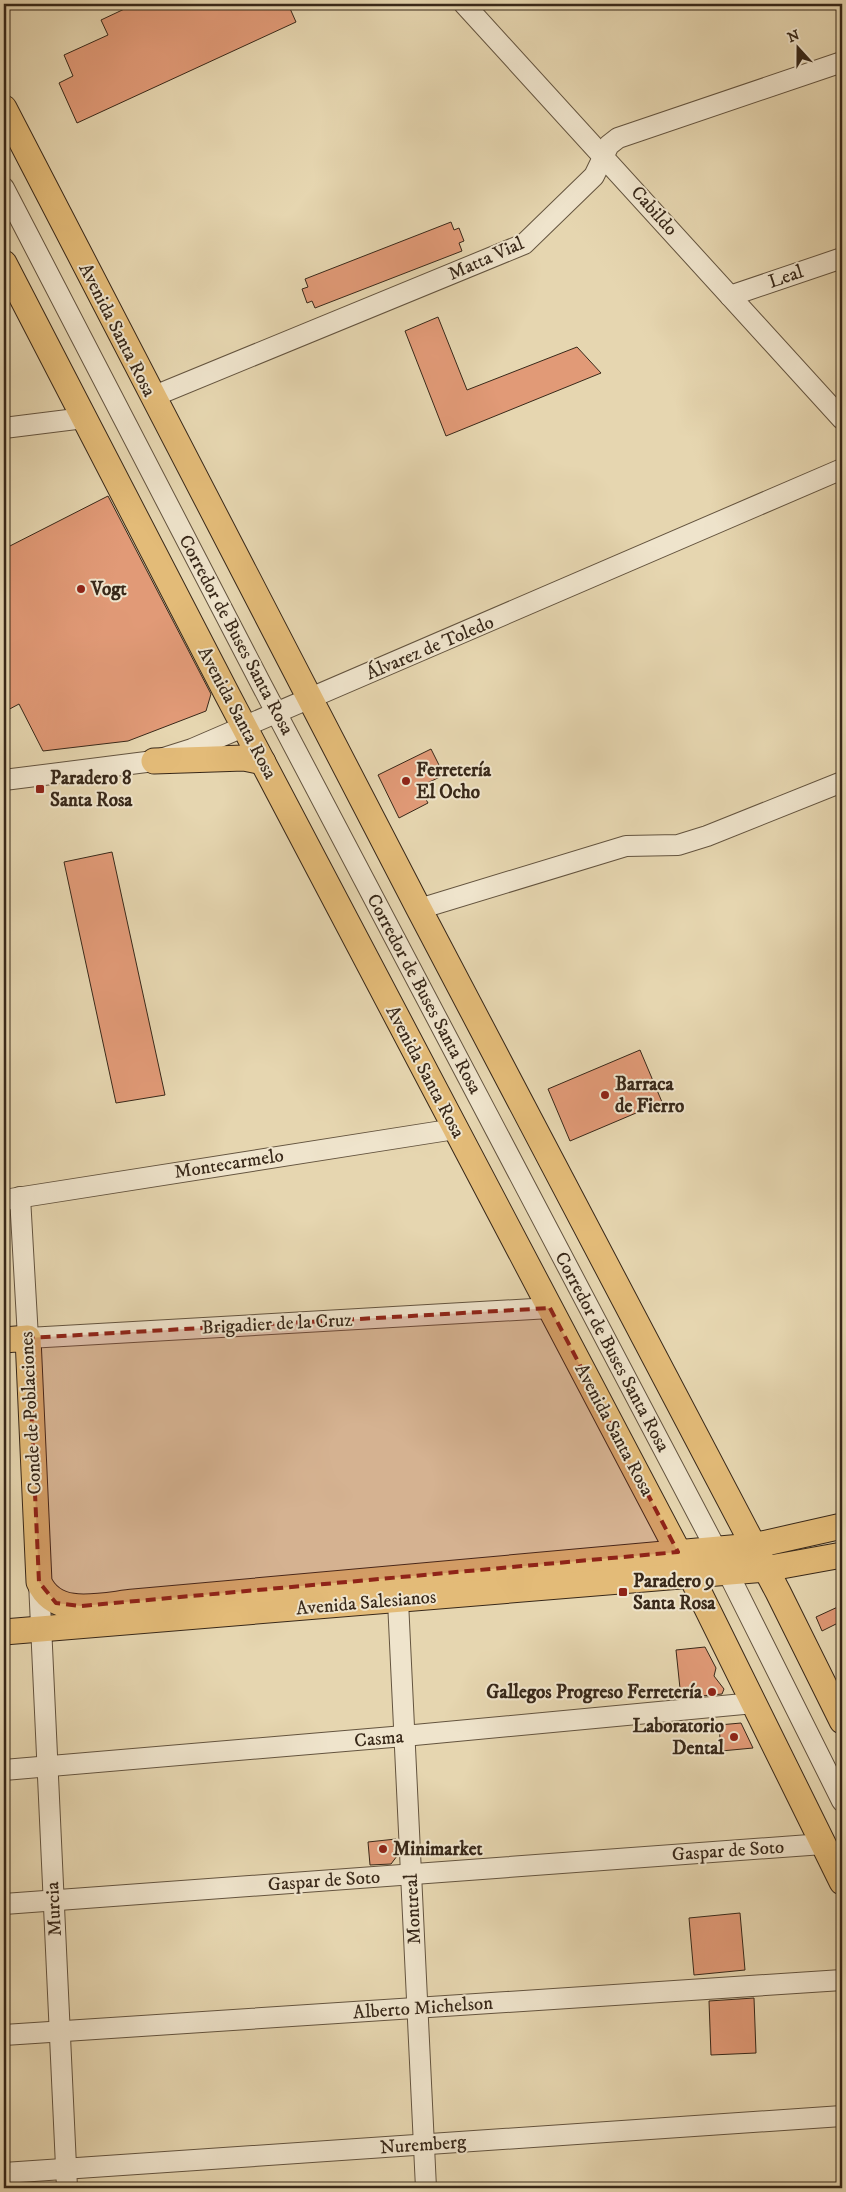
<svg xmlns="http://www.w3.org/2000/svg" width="846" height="2192" font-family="'IM FELL DW Pica',serif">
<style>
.building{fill:#e19a77;stroke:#382819}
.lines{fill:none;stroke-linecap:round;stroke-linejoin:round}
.minor-casing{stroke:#64543f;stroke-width:22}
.major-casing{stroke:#382819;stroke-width:27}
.minor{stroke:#efe4cc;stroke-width:20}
.major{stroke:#e3bb78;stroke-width:25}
.marked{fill:#8f2418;fill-opacity:0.2;stroke:#8f2418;stroke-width:4;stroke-dasharray:10 6;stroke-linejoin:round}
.poi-dot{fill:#8f2418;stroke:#efe4cc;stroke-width:2}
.labels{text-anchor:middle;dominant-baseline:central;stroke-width:4;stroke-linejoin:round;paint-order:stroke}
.street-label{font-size:19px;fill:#382819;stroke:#efe4cc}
.poi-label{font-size:19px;font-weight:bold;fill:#382819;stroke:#efe4cc;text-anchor:start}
</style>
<rect width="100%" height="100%" fill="#e6d6b0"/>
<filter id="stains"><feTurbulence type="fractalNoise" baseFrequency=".004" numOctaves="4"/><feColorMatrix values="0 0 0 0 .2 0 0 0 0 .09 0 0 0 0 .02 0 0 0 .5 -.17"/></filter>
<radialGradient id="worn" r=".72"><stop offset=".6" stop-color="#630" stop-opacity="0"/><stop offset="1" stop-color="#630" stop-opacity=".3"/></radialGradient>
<g class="building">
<path d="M135,4H288L296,22L77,123L59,83L73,76L64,55L108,35L101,20Z"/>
<path d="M451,222L454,230L459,228L464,241L459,243L462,251L315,308L312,301L307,303L302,289L308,287L305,279Z"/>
<path d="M438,317L467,390L577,347L601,373L446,436L405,331Z"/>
<path d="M108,496L211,694L206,711L128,741L43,751L19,704L4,712V549Z"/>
<path d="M431,749L444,775L419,787L428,803L399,818L378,775Z"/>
<path d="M112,852L165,1095L116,1103L64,862Z"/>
<path d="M640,1050L662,1102L570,1141L548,1089Z"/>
<path d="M842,1605V1621L822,1631L816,1617Z"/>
<path d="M705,1647L716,1668L714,1676L724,1689L722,1694L681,1698L676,1650Z"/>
<path d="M741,1723L753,1748L721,1751L719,1725Z"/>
<path d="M396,1839L397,1856L391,1864L370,1865L368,1842Z"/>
<path d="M740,1913L745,1970L694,1975L689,1918Z"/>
<path d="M754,1998L756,2053L711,2055L709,2001Z"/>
</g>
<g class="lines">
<g class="minor-casing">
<g id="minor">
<path d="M464,4L842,419"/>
<path d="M4,188L259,680L716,1549L842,1801"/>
<path d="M730,296L842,258"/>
<path d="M152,397L524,244L594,176L609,145L618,138L842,62"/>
<path d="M4,428L84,418"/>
<path d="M4,780L154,761L192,749L842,469"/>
<path d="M419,909L626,846L678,845L707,836L842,782"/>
<path d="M20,1197L28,1338L550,1308"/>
<path d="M4,1200L455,1129"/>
<path d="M39,1582L67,2188"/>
<path d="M398,1601L426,2188"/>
<path d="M4,1770L404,1736L754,1703"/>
<path d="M4,1904L823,1844"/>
<path d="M4,2035L842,1980"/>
<path d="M4,2173L842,2116"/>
</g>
</g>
<g class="major-casing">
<g id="major">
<path d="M4,108L419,909L778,1592L842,1721"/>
<path d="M4,263L228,696L690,1574L842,1882"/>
<path d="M154,761L244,758L263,762"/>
<path d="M4,1340L28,1338L39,1582C55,1619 102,1605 134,1602L753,1546L842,1526"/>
<path d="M4,1632L765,1569L842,1555"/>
</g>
</g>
<use href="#minor" class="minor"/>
<use href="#major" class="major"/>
</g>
<path class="marked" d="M550,1308L678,1552L81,1606L56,1603L39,1582L28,1338Z"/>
<g class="poi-dot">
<circle cx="81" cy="589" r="5"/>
<circle cx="406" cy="781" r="5"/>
<rect x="35" y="784" width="10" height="10" rx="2.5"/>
<circle cx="605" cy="1095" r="5"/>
<rect x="618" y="1587" width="10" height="10" rx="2.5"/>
<circle cx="712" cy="1692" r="5"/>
<circle cx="734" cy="1737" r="5"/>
<circle cx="383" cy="1849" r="5"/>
</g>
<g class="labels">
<g class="street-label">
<text transform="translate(654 211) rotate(48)">Cabildo</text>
<text transform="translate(486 259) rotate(-24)">Matta Vial</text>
<text transform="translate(786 277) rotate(-19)">Leal</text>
<text transform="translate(117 330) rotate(63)">Avenida Santa Rosa</text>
<text transform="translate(236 635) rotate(62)">Corredor de Buses Santa Rosa</text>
<text transform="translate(430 648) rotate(-23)">Álvarez de Toledo</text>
<text transform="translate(237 713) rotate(62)">Avenida Santa Rosa</text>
<text transform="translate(424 994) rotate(62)">Corredor de Buses Santa Rosa</text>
<text transform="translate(425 1072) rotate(62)">Avenida Santa Rosa</text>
<text transform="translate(229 1164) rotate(-9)">Montecarmelo</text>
<text transform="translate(277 1324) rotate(-3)">Brigadier de la Cruz</text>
<text transform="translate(612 1352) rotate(62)">Corredor de Buses Santa Rosa</text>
<text transform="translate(31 1413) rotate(-93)">Conde de Poblaciones</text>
<text transform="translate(614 1430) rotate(62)">Avenida Santa Rosa</text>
<text transform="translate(366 1603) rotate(-5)">Avenida Salesianos</text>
<text transform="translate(379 1739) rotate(-5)">Casma</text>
<text transform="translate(728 1851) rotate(-4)">Gaspar de Soto</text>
<text transform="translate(324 1881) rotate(-4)">Gaspar de Soto</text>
<text transform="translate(54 1909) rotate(-93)">Murcia</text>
<text transform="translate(413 1909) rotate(-93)">Montreal</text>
<text transform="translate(423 2008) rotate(-4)">Alberto Michelson</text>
<text transform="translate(423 2145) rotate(-4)">Nuremberg</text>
</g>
<g class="poi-label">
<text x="91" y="589">Vogt</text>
<text x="416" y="770">Ferretería<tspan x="416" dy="22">El Ocho</tspan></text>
<text x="50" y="778">Paradero 8<tspan x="50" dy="22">Santa Rosa</tspan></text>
<text x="615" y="1084">Barraca<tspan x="615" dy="22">de Fierro</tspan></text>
<text x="633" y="1581">Paradero 9<tspan x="633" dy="22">Santa Rosa</tspan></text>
<text x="702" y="1692" text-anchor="end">Gallegos Progreso Ferretería</text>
<text x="724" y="1726" text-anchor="end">Laboratorio<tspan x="724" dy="22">Dental</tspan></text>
<text x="393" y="1849">Minimarket</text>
</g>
</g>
<rect width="846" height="2192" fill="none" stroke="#e6d6b0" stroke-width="20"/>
<rect x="5" y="5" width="836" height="2182" fill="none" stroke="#382819" stroke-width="2.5"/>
<rect x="10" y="10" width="826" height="2172" fill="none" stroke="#382819"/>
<g transform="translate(798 48) rotate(339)" stroke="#efe4cc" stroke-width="4" paint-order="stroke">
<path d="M0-4L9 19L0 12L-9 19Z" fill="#382819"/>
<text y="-8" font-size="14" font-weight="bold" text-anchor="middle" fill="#382819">N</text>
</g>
<rect width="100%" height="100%" filter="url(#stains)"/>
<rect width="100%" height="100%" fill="url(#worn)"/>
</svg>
